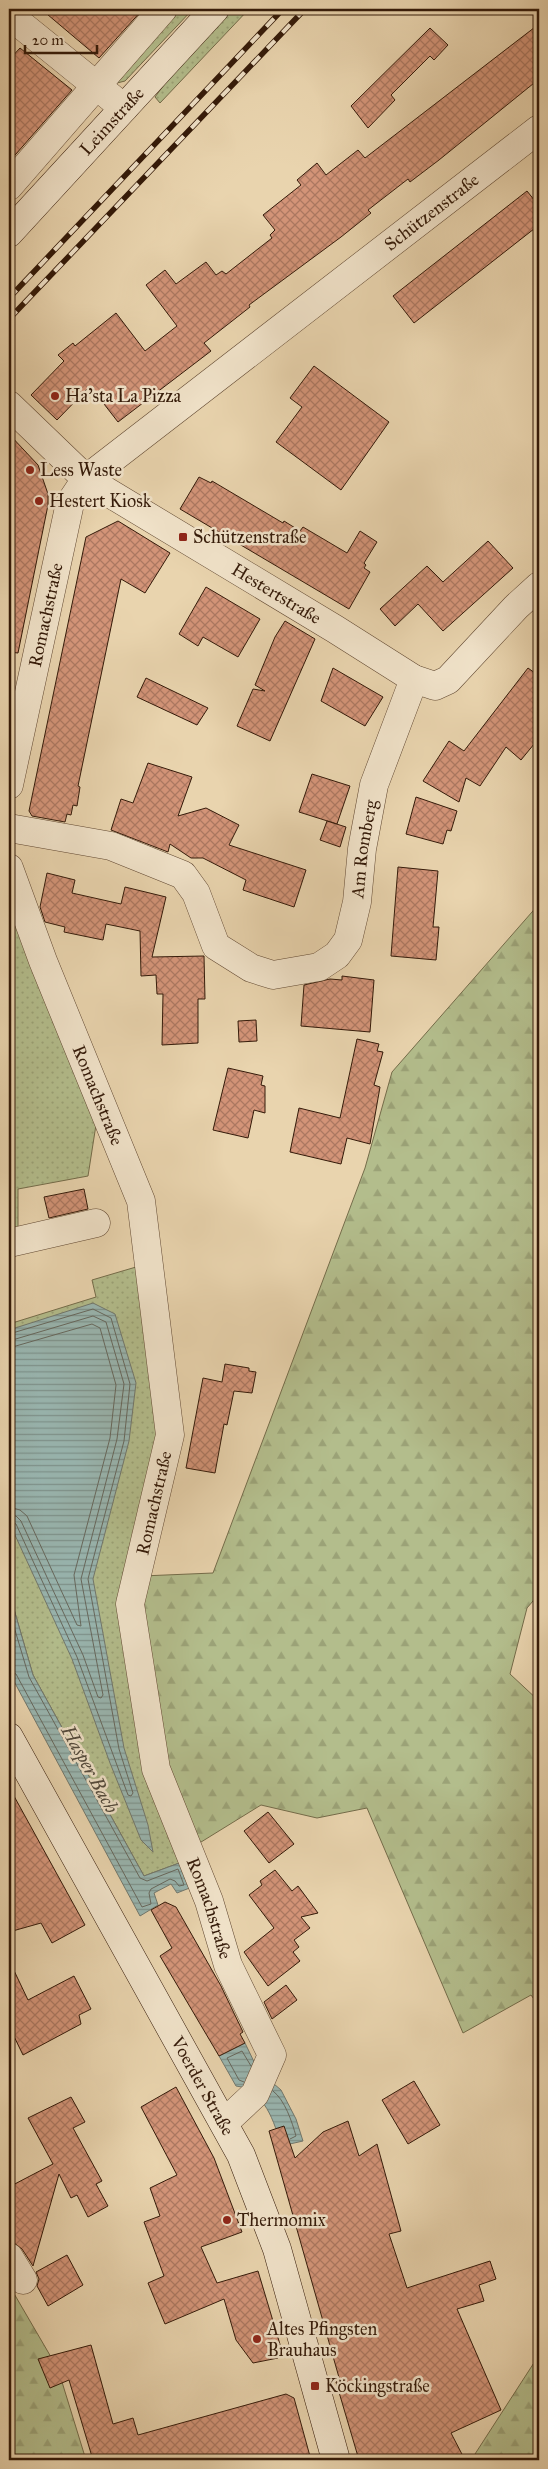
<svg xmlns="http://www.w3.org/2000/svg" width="548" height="2469" font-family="'IM FELL Great Primer',serif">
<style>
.green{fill:url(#green-dots);stroke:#746c4a}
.forest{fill:url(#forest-firs);stroke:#746c4a}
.water{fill:url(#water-rules);stroke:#71786e}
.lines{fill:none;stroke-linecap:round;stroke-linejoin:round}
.shore{stroke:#66685e;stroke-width:1}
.building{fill:url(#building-cross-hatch);stroke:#341a09}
.street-casing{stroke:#614832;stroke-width:29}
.secondary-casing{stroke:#341a09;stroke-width:29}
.street{stroke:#f1e3ca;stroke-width:28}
.secondary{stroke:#f1e3ca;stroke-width:28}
.rail-casing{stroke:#341a09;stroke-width:5.5}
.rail{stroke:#f1e3ca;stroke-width:4;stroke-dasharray:11;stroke-linecap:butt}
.poi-dot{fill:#8f2418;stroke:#f1e3ca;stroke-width:2}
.labels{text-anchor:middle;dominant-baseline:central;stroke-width:5;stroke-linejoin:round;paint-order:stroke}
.street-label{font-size:18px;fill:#341a09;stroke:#f1e3ca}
.poi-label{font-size:18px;fill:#341a09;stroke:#f1e3ca;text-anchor:start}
.water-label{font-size:19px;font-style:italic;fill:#52493c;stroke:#f1e3ca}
</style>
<defs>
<pattern id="green-dots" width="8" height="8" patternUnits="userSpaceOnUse" patternTransform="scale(1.25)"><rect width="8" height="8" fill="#b3bd8c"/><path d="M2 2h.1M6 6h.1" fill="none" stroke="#9ba277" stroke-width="1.8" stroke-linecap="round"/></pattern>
<pattern id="forest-firs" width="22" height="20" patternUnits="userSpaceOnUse" patternTransform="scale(1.25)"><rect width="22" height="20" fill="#b3bd8c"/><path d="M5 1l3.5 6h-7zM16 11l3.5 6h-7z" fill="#9ba277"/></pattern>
<pattern id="water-rules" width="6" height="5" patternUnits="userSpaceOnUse" patternTransform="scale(1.25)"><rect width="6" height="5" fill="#99b7b2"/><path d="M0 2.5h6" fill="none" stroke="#7e948f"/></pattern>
<pattern id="building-cross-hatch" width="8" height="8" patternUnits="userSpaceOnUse" patternTransform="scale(1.25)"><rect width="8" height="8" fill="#d39478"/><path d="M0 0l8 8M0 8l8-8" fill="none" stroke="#ac7861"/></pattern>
</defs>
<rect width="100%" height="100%" fill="#e9d4ae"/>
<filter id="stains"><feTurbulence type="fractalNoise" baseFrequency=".004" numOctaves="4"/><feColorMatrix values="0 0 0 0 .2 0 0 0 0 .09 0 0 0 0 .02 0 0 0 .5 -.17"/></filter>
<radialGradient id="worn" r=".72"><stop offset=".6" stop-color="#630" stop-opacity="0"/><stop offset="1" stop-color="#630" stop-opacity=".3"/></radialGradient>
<g class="green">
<path d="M181,9H193L125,81L117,83Z"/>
<path d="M228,9H249L160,103L155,97L185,57Z"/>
<path d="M9,894L98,1112L88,1176L18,1189V1233L9,1235Z"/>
<path d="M136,1267L163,1430L129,1585L182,1862L144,1876L33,1675L9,1592V1324L96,1297L92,1280Z"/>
</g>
<g class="forest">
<path d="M539,904V1594L527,1608L510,1674L539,1701V2006L531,1995L463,2033L367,1808L317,1818L261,1805L193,1847L150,1713L142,1576L213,1573L365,1168L392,1072Z"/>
<path d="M9,2285L58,2369L86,2460H9Z"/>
<path d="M539,2355V2460H478L475,2454Z"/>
</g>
<g class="water">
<path d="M93,1303L115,1314L136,1383L129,1441L93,1579L124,1748L148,1825L153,1852L141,1840L110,1763L72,1659L9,1522V1330Z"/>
<path d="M9,1592L33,1675L144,1876L182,1862L192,1887L177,1893L171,1884L154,1893L158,1905L140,1916L9,1672Z"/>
<path d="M245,2043L258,2070L281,2090L296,2119L303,2141L281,2146C275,2123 264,2089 236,2086L219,2056Z"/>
</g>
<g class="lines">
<g class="shore">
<path d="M9,1334L93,1309L111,1318L130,1384L124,1441L88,1579L119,1749L133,1793L131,1796L128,1795L77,1657L16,1524L9,1521"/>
<path d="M9,1341L93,1316L106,1322L124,1384L117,1439L81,1579L103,1695L101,1698L98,1697L83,1655L21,1521L16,1516L9,1515"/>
<path d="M9,1348L92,1324L100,1328L116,1385L110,1438L74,1575L81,1626L77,1625L27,1516L20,1510L9,1507"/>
<path d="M9,1610L29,1677L140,1878L147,1881L178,1869L184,1885L179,1886L175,1881L170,1879L151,1889L149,1893L151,1904L142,1907L16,1674L9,1671"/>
<path d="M244,2082L239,2080L227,2058L242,2051L251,2066"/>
<path d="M273,2091C285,2100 292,2122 296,2136L290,2139"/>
</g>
</g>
<g class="building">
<path d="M41,9H143L99,58Z"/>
<path d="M539,24V79L439,160L410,182L408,179L368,210L371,213L341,237L249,305L250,307L204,343L211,351L118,422L90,386L57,420L31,395L64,361L58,355L73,343L75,346L116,313L145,351L177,326L146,285L165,270L176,284L206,262L216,275L222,271L226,274L272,238L270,235L275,230L263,215L301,185L297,180L317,163L326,175L358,150L365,158Z"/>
<path d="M430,28L448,45L434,60L430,56L391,95L395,100L368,128L351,106Z"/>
<path d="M20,48L72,90L9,162V60Z"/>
<path d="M527,191L539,206V225L414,323L393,296Z"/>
<path d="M314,366L389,422L341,490L276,442L302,407L290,398Z"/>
<path d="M9,434L38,465L48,494V505L18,653L9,652Z"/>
<path d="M199,477L211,483L212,481L283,523L284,521L300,531L303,527L347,553L360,531L377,542L364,563L366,565L364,568L370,572L349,609L180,509Z"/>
<path d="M118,521L170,553L145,593L121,579L78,786L80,787L77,806L73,805L71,815L67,814L65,822L32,816L29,811L86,537Z"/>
<path d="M488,541L513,568L443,631L418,604L395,626L380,609L427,566L443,582Z"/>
<path d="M206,587L260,619L238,657L203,637L198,646L179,634Z"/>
<path d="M285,621L315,639L270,741L237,726L253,689L265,691L255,685L275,637Z"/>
<path d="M333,668L383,697L365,726L321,701Z"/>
<path d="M528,668L539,676V738L521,760L506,747L480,786L466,778L459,802L423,781L449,741L464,751Z"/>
<path d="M146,678L208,708L197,725L137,697Z"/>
<path d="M148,763L192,777L178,816L206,808L239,825L229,845L306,870L294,907L243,890L246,880L203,858H191L170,844L168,852L111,830L121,799L133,803Z"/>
<path d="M312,774L350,786L337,824L299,812Z"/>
<path d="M416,797L457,811L451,831L447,830L443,844L406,834Z"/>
<path d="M327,821L346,827L340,847L320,840Z"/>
<path d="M398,867L438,871L433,927H439L436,960L391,956Z"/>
<path d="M47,873L75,880L72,893L121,904L125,887L166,897L152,957L204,956L205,999H198V1043L162,1045L163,994H157L156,975L141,976L140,931L106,924L103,940L64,932L65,927L45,922L40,907Z"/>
<path d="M342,976L374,980L370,1032L301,1026L304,985L330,979L342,980Z"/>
<path d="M256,1020L257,1041L239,1042L238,1021Z"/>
<path d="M357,1039L379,1044L377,1051L383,1052L374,1085L380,1087L370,1144L347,1138L341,1164L290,1152L299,1108L340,1118Z"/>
<path d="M228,1068L263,1076L261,1085L265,1086V1113L254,1110L248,1138L213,1130Z"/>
<path d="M84,1189L88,1209L49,1218L44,1197Z"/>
<path d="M225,1364L249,1368V1371L256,1372L252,1393L234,1391L227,1425L224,1424L215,1473L186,1468L203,1378L222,1382Z"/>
<path d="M9,1787L85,1925L52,1943L41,1923L9,1932Z"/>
<path d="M268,1812L294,1844L269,1863L244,1831Z"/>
<path d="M275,1870L292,1891L298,1886L318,1913L301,1917L310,1928L294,1940L299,1947L293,1952L300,1961L268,1986L244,1952L274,1928L249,1895L262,1885L260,1881Z"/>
<path d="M165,1902L176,1907L221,1986L243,2032L240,2034L245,2043L219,2056L160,1956L172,1948L151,1910Z"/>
<path d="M9,1960L28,2000L74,1976L91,2009L79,2015L81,2024L23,2055L9,2026Z"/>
<path d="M286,1985L297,2000L272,2019L264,2002Z"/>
<path d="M414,2081L440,2125L408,2144L382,2100Z"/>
<path d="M176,2087L214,2158L242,2232L201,2247L217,2283L258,2271L282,2351L278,2358L253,2363L236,2340L224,2299L165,2324L148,2283L164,2276L144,2222L160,2216L150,2188L177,2175L141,2107Z"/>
<path d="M71,2097L85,2122L73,2128L102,2181L96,2184L108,2206L88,2217L77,2195L71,2198L59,2174L33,2266L22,2249L14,2243L9,2234V2187L53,2164L28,2118Z"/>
<path d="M348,2121L359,2156L377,2144L401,2231L389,2234L407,2288L490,2261L496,2279L479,2285L484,2301L457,2309L501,2410L451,2433L465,2460H359L336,2382L340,2381L269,2131L284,2126L295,2158L323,2132Z"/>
<path d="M67,2255L83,2285L48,2306L37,2286L39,2279L36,2272Z"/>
<path d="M91,2345L113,2424L133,2418L138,2435L286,2394L294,2398L311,2460H93L69,2380L50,2388L38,2359Z"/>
</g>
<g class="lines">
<g class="street-casing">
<g id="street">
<path d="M9,15L124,108"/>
<path d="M9,186L163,9"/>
<path id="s1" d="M9,405L86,479L335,629L414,679L435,686L448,680L516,607L539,586"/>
<path id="s2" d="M9,785L70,503L86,479L539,129"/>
<path id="s3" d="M9,828L111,846L183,875L196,893L216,946L251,968L273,975L319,967L337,955L348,940L357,902L362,849L374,785L414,679"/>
<path id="s4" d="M9,868L43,961L141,1201L170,1435L130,1604L156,1769L209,1901L228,1965L272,2055L255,2094L225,2122"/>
<path d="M9,1243L96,1223"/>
<path d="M9,2257L23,2280"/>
</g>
</g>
<g class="secondary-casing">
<g id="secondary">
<path id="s5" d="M9,233L215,9"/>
<path id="s6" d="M9,1737L241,2155L277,2249L336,2460"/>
</g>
</g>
<use href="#street" class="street"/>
<use href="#secondary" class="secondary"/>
<g class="rail-casing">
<g id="rail">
<path d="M9,298L283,9"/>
<path d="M9,319L305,9"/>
</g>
</g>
<use href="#rail" class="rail"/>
</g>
<g class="poi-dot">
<circle cx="55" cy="396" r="5"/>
<circle cx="30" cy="470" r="5"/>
<circle cx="39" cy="501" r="5"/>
<rect x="178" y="532" width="10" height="10" rx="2.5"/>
<circle cx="227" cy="2220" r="5"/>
<circle cx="257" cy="2339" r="5"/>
<rect x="310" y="2381" width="10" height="10" rx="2.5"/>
</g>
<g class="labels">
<g class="street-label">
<text stroke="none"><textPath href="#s5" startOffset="152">Leimstraße</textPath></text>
<text stroke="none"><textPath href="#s2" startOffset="754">Schützenstraße</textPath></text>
<text stroke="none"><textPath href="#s1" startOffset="329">Hestertstraße</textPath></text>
<text stroke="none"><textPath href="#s2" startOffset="174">Romachstraße</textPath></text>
<text stroke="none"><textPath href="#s3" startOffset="504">Am Romberg</textPath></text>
<text stroke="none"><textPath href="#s4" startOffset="244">Romachstraße</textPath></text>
<text transform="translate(154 1503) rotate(-77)">Romachstraße</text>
<text stroke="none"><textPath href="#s4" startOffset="1084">Romachstraße</textPath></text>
<text stroke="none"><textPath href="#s6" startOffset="399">Voerder Straße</textPath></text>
</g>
<g class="poi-label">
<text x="65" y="396">Ha’sta La Pizza</text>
<text x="40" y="470">Less Waste</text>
<text x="49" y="501">Hestert Kiosk</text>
<text x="193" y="537">Schützenstraße</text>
<text x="237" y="2220">Thermomix</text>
<text x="267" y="2329">Altes Pfingsten<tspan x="267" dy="21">Brauhaus</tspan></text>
<text x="325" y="2386">Köckingstraße</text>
</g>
<g class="water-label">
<text transform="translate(90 1769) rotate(61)">Hasper Bach</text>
</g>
</g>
<rect width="548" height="2469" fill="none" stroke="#e9d4ae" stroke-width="30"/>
<rect x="10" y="10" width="528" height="2449" fill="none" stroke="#341a09" stroke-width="2.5"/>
<rect x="15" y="15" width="518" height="2439" fill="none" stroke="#341a09"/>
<path d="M25 45v8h72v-8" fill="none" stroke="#341a09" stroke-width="2.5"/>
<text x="32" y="45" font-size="15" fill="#341a09" stroke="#f1e3ca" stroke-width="4" paint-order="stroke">20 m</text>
<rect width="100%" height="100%" filter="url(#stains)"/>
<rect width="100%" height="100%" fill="url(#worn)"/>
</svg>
